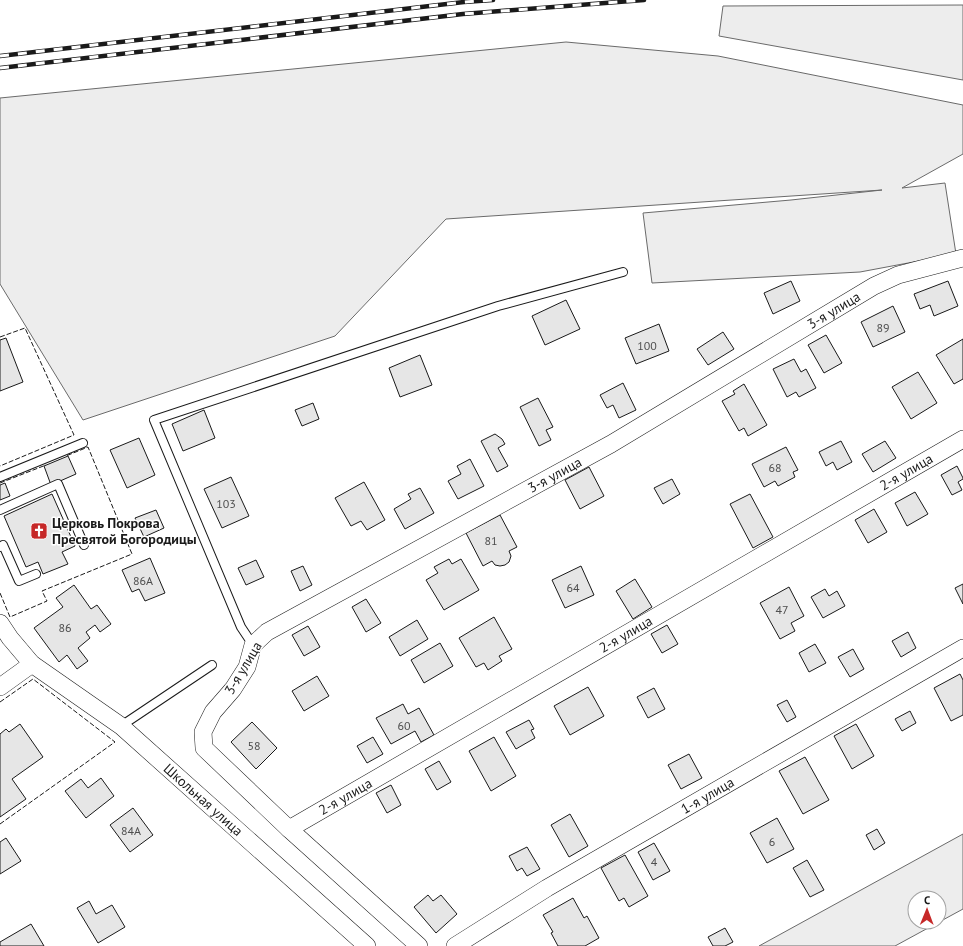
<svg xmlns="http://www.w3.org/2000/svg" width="963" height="946" font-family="'PT Sans',sans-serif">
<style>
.green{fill:#ededed;stroke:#6a6a6a;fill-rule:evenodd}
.building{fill:#e6e6e6;stroke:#1a1a1a}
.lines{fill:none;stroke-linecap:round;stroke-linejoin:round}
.service-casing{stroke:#1a1a1a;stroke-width:10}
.minor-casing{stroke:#1a1a1a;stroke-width:18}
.service{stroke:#fff;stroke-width:8}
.minor{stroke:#fff;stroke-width:17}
.rail-casing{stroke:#1a1a1a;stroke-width:4.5}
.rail{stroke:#fff;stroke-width:3;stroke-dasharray:9;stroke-linecap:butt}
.fence{stroke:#1a1a1a;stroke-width:1;stroke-dasharray:5 2;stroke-linecap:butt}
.labels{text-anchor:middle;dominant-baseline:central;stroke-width:3;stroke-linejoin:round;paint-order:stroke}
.number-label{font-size:12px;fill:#4d4d4d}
.street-label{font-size:14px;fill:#1a1a1a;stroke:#fff}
.poi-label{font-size:14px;font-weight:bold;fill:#1a1a1a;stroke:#fff;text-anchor:start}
</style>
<rect width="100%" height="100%" fill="#fff"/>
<g class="green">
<path d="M963,5V80L719,36L723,6Z"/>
<path d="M566,42L718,56L963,105V154L902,188L945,183L956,254L860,272L652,283L643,213L791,200L882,190L446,219L335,336L83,420L0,284V98Z"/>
<path d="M963,834V909L895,946H759ZM915,898H939V922H915Z"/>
</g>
<g class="building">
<path d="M791,281L800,301L773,314L764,293Z"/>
<path d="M948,281L958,306L934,316L930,305L920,309L914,294Z"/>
<path d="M566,300L580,329L545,345L532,316Z"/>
<path d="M893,306L905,332L873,347L861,322Z"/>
<path d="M659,324L669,351L636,364L625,338Z"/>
<path d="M723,332L734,349L708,365L697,349Z"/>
<path d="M826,335L842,363L824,373L808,345Z"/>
<path d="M6,338L23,382L0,391V340Z"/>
<path d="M963,339V379L954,384L936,355Z"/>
<path d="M420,355L432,385L400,397L389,368Z"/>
<path d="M794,359L801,372L806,369L816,388L799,397L796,392L787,397L773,369Z"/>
<path d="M918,372L937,403L911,419L892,387Z"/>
<path d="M623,383L636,410L619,418L613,405L607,408L600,395Z"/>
<path d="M744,384L767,425L748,436L744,428L739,431L722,401L735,394L733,391Z"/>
<path d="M538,398L553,427L546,430L551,440L539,446L520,407Z"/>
<path d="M313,403L319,419L302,426L295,410Z"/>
<path d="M204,410L215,438L183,451L172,424Z"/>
<path d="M495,434L502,439L505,444L498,448L508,466L497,472L481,441Z"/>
<path d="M139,438L155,475L127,488L110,450Z"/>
<path d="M841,441L852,462L837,470L833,462L826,466L819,452Z"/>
<path d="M885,441L896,458L873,472L862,454Z"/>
<path d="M786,447L798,470L793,472L795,477L778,486L775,481L764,487L752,464Z"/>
<path d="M68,456L76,474L51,485L44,466Z"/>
<path d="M470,459L484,486L458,499L448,481L461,474L457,466Z"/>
<path d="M957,466L963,478V479L958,482L962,490L952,495L941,475Z"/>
<path d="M589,467L604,496L580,509L565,480Z"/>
<path d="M231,477L249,516L222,528L204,489Z"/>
<path d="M672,479L680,494L663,504L654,488Z"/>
<path d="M364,482L385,520L367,530L361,521L351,526L335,498Z"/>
<path d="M5,483L10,496L0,500V485Z"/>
<path d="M420,488L434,513L405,529L394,509L411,499L408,494Z"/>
<path d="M915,492L928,514L907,526L895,503Z"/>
<path d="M52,494L75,546L62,552L68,564L43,574L38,562L26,567L4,516Z"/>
<path d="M750,494L773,537L753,548L730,504Z"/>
<path d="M874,509L887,532L868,543L855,520Z"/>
<path d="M156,510L164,528L144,537L135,518Z"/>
<path d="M500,515L517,547L509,551L511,556L509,562L505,565L500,566L495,565L492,561L483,566L466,533Z"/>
<path d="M150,558L165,593L145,601L139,589L132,592L122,570Z"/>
<path d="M449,559L452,564L461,559L479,590L444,610L426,580L438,573L434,567Z"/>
<path d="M256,560L264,577L246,585L238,568Z"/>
<path d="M303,566L312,585L300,591L291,571Z"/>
<path d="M581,566L594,595L565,608L552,580Z"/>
<path d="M635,579L652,607L633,619L616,591Z"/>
<path d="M963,584V604L955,588Z"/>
<path d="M74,585L91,609L97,605L111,624L100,632L95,625L86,632L90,638L78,648L88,661L77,669L67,655L59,662L34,628L63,607L56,598Z"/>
<path d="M789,587L804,616L791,623L795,631L780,639L760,603Z"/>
<path d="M825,589L829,596L837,591L845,606L823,618L811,597Z"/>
<path d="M366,599L381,623L366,632L352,607Z"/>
<path d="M494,617L512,649L499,656L502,661L488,670L484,663L476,667L459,638Z"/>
<path d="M417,620L428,639L400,656L389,637Z"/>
<path d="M667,625L678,644L662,653L651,634Z"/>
<path d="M308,626L320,647L304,656L292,635Z"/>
<path d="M908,632L916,648L901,657L892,641Z"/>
<path d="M440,643L453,666L424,683L411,660Z"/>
<path d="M815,644L826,663L809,672L799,653Z"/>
<path d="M853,649L864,669L850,677L838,657Z"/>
<path d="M960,674L963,680V715L951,721L934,688Z"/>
<path d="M317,676L329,696L304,711L292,691Z"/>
<path d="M588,687L604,716L570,735L554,706Z"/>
<path d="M654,688L665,709L648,718L637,697Z"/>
<path d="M787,700L796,717L787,722L777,705Z"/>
<path d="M403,704L408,714L419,708L434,735L421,742L415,731L391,744L376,718Z"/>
<path d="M910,711L916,723L902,731L895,719Z"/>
<path d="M529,720L534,729L531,730L535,738L516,749L506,732Z"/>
<path d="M252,722L277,748L256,769L231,742Z"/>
<path d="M20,724L43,757L12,779L26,799L0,817V734L6,729L9,732Z"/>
<path d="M856,724L874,756L852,769L834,736Z"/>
<path d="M373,737L383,754L367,763L357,746Z"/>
<path d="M494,737L516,776L491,791L469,751Z"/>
<path d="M689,754L702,778L681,789L668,765Z"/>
<path d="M805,757L829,800L803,814L779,771Z"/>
<path d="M439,761L451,782L437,790L425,769Z"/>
<path d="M101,778L114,796L86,818L65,791L81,779L88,788Z"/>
<path d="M391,785L401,805L387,813L376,793Z"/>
<path d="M133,808L153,835L130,852L110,825Z"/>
<path d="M570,814L588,846L569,857L551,825Z"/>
<path d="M777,818L794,849L767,863L750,833Z"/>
<path d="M877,829L885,843L874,850L866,835Z"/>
<path d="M6,838L21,861L0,874V842Z"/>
<path d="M654,843L670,871L653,880L638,852Z"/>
<path d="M527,847L540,869L527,876L522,868L517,871L509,856Z"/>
<path d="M625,855L648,896L629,907L624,898L619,901L601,868Z"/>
<path d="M807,860L824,890L810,897L793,868Z"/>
<path d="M428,895L433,901L441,895L457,914L436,933L414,907Z"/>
<path d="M573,898L584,918L587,916L599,938L585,946H558L551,933L553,932L543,915Z"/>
<path d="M89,901L96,914L112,905L125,927L98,943L77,908Z"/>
<path d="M31,924L44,946H0V942Z"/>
<path d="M725,928L733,942L725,946H713L708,937Z"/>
</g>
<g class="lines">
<g class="service-casing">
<g id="service">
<path d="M0,477L83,443"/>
<path d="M0,510L58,484L84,545"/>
<path d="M0,547L3,545L19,581L36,574"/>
<path d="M253,645L241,627L154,420L498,306L623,272"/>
<path d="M121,726L212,665"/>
</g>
</g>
<g class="minor-casing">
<g id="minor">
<path id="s1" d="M0,623L10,638L32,664L121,726L367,946"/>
<path d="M0,687L32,664"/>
<path id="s2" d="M289,829L963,439"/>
<path id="s3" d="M419,946L289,829L204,748L203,732L213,712L233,689L247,667L253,645L267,632L611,444L874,286L898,275L963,258"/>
<path id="s4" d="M455,946L547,888L963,648"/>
</g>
</g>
<use href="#service" class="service"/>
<use href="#minor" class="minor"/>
<g class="rail-casing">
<g id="rail">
<path d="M0,56L464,2L493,0"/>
<path d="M0,68L463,14L644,0"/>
</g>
</g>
<use href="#rail" class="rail"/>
<g class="fence">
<path d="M0,337L25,328L74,435L0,466"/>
<path d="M0,483L46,465"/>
<path d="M0,593L10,617L47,601L42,591L132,554L88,447L66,456"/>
<path d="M0,702L33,679L115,742L0,824"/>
</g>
</g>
<defs>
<g id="church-square" transform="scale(0.9)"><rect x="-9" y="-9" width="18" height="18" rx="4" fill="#c62828" stroke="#fff"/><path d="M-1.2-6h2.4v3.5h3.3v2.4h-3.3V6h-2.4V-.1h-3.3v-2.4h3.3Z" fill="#fff"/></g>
</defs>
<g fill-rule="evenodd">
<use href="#church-square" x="39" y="531"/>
</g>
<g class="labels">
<g class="number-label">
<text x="883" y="327">89</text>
<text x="647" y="345">100</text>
<text x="775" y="467">68</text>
<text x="226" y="503">103</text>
<text x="491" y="540">81</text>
<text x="143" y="580">86А</text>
<text x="573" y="587">64</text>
<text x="782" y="609">47</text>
<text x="65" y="627">86</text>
<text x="404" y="725">60</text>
<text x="254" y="745">58</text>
<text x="131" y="830">84А</text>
<text x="772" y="841">6</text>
<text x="654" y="861">4</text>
</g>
<g class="street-label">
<text stroke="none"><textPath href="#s3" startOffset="1081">3-я улица</textPath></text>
<text stroke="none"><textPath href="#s2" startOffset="713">2-я улица</textPath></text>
<text stroke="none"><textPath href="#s3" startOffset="757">3-я улица</textPath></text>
<text stroke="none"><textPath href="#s2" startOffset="389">2-я улица</textPath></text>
<text transform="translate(243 668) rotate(-59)">3-я улица</text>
<text stroke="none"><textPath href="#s4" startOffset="294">1-я улица</textPath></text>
<text stroke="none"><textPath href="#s2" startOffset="65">2-я улица</textPath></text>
<text stroke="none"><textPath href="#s1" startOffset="271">Школьная улица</textPath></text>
</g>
<g class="poi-label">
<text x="52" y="523">Церковь Покрова<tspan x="52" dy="16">Пресвятой Богородицы</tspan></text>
</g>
</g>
<g transform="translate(927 910) rotate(1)"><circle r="19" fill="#ffffff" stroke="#a3a3a3"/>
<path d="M0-3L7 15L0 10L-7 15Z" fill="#c62828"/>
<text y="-6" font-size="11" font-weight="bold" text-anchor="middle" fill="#1a1a1a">С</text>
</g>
</svg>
